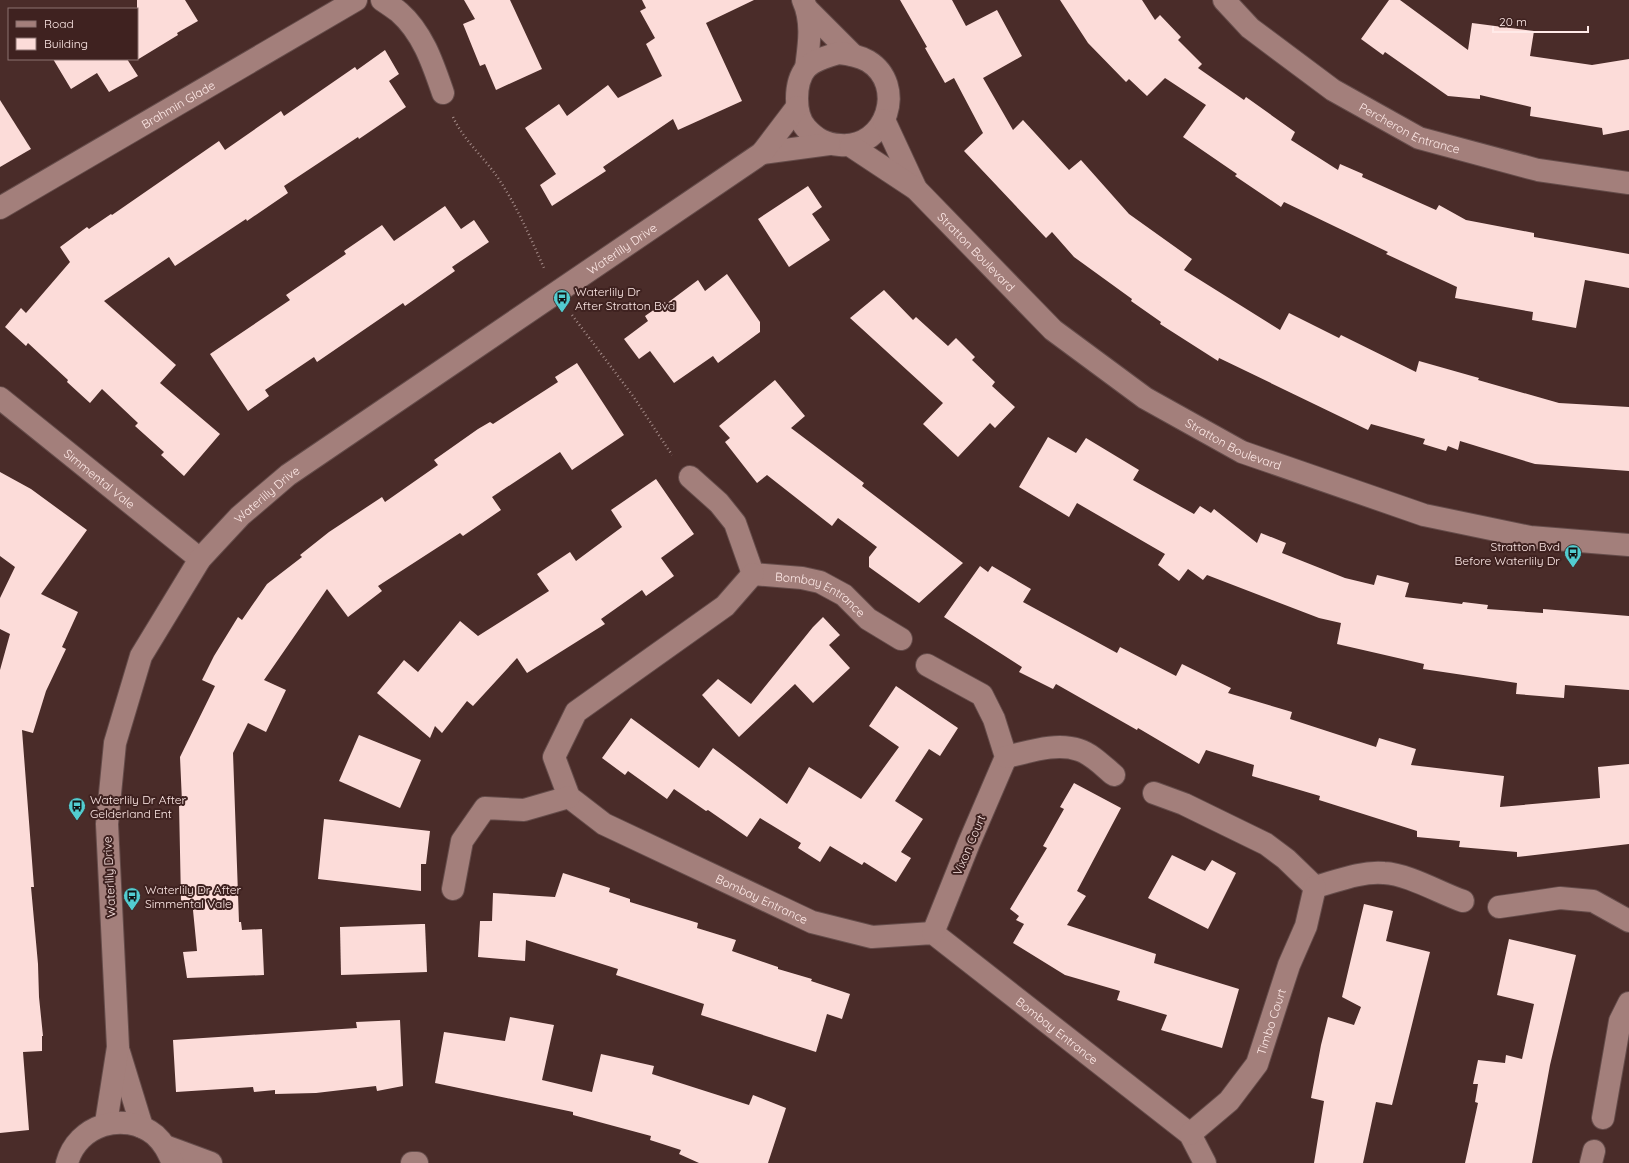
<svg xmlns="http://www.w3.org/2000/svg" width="1629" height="1163" font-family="Quicksand,sans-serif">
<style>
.building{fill:#fcdcd9}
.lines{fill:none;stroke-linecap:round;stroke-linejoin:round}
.minor-casing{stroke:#654c4a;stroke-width:24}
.path{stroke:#a38a87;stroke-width:2.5;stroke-dasharray:1 3;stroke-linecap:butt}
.minor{stroke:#a37f7b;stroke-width:22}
.labels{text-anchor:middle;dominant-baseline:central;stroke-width:4;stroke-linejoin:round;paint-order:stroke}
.street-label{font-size:12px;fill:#ffeae8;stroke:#3f2220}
.poi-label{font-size:12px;fill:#ffeae8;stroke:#3f2220;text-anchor:start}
</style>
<rect width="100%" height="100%" fill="#4a2c29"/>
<g class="building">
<path d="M137,0H185L198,21L177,33L178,35L137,60Z"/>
<path d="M464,0H510L542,69L496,90L485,64L480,66L463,24L475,19Z"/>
<path d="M642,0H754L706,23L742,101L678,130L673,119L603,167L606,171L552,206L540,185L556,174L525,128L559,104L567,116L608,85L618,98L662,76L646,44L655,38L640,11L646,8Z"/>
<path d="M900,0H952L966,26L997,10L1022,56L983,78L1013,130L1023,120L1069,170L1081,160L1129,214L1192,259L1184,270L1280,330L1289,313L1339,338L1341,335L1416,372L1419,361L1479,378L1478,380L1559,403L1629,407V471L1535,464L1460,441L1458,450L1448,446L1446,451L1423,444L1425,439L1371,424L1368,430L1219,358L1218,361L1160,324L1161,322L1131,301L1132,299L1074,257L1052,232L1046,238L964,151L983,133L954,78L945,83L925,48L927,47Z"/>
<path d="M1060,0H1142L1155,20L1160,15L1181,37L1178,40L1202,64L1198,68L1244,100L1246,97L1295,132L1291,140L1338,170L1340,164L1363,174L1362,177L1436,210L1439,205L1466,220L1534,233V237L1629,254V288L1585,280L1576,328L1532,320L1533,312L1455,298L1457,287L1386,254L1388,252L1284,202L1281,207L1235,176L1237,174L1183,137L1206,105L1165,78L1147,96L1129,79L1126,82L1088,43Z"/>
<path d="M1389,0H1400L1468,50L1472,23L1534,31L1530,56L1592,65L1629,59V130L1603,135L1602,128L1530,116L1531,107L1480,95V99L1448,96L1385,52L1383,55L1361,39Z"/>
<path d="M385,50L399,74L389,81L406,107L359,139L358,137L284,186L288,193L247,221L246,219L175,266L169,257L104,301L176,365L160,383L220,434L184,476L161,455L164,452L135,426L138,423L102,389L90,403L67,382L68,380L28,343L26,346L5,327L21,308L26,313L70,262L60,247L87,227L89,229L111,214L112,215L219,141L225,150L281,111L284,116L355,67L357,70Z"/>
<path d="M53,59H127L138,76L109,92L97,73L71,89Z"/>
<path d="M0,100L31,149L0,167Z"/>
<path d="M808,186L822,207L812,214L830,240L789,267L758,219Z"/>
<path d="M445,206L461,229L474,220L489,242L452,267L455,271L405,306L403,303L317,362L314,357L265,390L269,396L248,411L210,354L290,300L286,295L346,254L344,251L382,225L394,241Z"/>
<path d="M727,274L760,322V332L718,363L713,356L674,383L650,351L639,359L624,339L648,321L645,316L665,302L666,304L698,280L705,291Z"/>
<path d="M884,290L913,320L916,317L948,346L956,338L975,357L972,360L995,382L992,386L1015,407L995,428L990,423L958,457L923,424L943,403L850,318Z"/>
<path d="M577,363L624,435L572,470L560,452L492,497L501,510L463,536L460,533L378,586L382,591L348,617L327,589L264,680L286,690L266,732L248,723L233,753L239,922H241L242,930L262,929L264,975L187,978L183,952L197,951L192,900L181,901L179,803L182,802L180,757L215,686L202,680L214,656L238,617L242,620L267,584L302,557L300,555L329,532L382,497L385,502L438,465L434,460L478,429L490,422L493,424L558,382L555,377Z"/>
<path d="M775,380L805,416L791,428L864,483L862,486L963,563L919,603L869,567V557L877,547L838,518L832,526L767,475L757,483L725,442L730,438L719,426Z"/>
<path d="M1048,437L1076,453L1086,438L1139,470L1133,480L1194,514L1200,506L1211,513L1214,509L1257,543L1261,533L1286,543L1282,553L1345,578L1374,585L1377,575L1409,583L1405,597L1462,604L1463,602L1488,605L1487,609L1543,613V609L1629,616V690L1565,685L1564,698L1516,694L1517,683L1423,669L1424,664L1337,644L1341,623L1319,618L1207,575L1203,580L1188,569L1179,581L1158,565L1165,554L1077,503L1069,517L1019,487Z"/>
<path d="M0,472L31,489L87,530L41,594L78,612L62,647L66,649L46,691L33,733L22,730L34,887H31L38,964L39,997L43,1036H42V1051L23,1052L29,1130L0,1133V670L10,634L0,629V598L15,567L0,556Z"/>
<path d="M656,479L694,534L661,558L674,576L646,596L642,590L601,619L605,624L527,673L517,658L473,706L467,701L442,733L435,726L430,738L377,693L404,660L418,672L460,621L478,636L549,591L537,574L570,552L576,561L622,527L611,510Z"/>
<path d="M980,566L988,572L992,566L1031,589L1023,602L1117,653L1120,647L1176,676L1182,664L1231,688L1228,693L1292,712L1290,719L1376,747L1379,738L1416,749L1411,765L1504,776L1500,807L1600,798L1598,767L1629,764V844L1517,857V852L1459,847L1460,841L1417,837V831L1319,800L1320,796L1252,776L1254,765L1206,750L1199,764L1138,728L1137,730L1056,684L1053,689L1019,672L1022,667L944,617Z"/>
<path d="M823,617L840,635L829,645L850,668L813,703L795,684L739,737L702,695L718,679L751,704L813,627Z"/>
<path d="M896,686L958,728L940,756L929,749L895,801L923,819L901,852L911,858L896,882L864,862L862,865L830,846L820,862L798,848L801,843L760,818L747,837L708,810L706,811L674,789L667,799L628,771L625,775L602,758L631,718L699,768L713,748L787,804L809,767L861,799L899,747L869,726Z"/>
<path d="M359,735L421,760L400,808L339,781Z"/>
<path d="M1074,783L1121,808L1077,891L1086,896L1067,925L1156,954L1154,963L1239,989L1222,1048L1161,1030L1167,1015L1117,1000L1120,991L1065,975L1013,943L1024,924L1016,920L1019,916L1010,909L1047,848L1043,846L1064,809L1060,807Z"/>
<path d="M324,819L430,831L426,864H421V891L318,879Z"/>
<path d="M1172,855L1205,871L1212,860L1236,873L1208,929L1148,898Z"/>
<path d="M563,873L610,888L609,892L630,899V902L698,923L697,928L736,940L732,951L778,967V969L812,979L811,981L850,994L842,1019L827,1014L816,1052L701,1015L704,1004L616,975L618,969L526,940L525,961L478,957L480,921H492L493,893L555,897Z"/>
<path d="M1364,904L1393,911L1386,941L1430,952L1392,1105L1376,1102L1363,1163H1314L1324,1101L1311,1098L1321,1045L1328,1017L1354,1025L1361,1007L1342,997Z"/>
<path d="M421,924H425L427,972L341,975L340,927Z"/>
<path d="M1509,939L1576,955L1550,1065L1532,1163H1465L1478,1103L1475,1102L1478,1084H1473L1478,1060L1505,1063L1506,1055L1522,1059L1534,1004L1497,995Z"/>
<path d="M510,1017L554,1025L542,1080L592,1092L601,1054L654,1066L652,1074L749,1105L753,1095L786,1108L768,1163H699L679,1154L681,1150L650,1140L651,1136L573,1115V1112L435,1083L444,1032L505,1041Z"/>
<path d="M400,1020L403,1086L377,1091L376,1086L316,1093L275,1094V1090L254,1092L253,1087L176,1092L173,1040L357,1028L356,1022Z"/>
</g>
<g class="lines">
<g class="minor-casing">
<g id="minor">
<path d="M382,0C388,4 394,8 399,12C423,33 433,64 443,93"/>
<path d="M803,0C813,22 809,45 806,68"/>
<path id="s1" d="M1224,0L1250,28L1333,90L1419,138L1538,170L1629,183"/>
<path d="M807,9L853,55"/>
<path d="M839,53C849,54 859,56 868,61C907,85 887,149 840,145C825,144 816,139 806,128C794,114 794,83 806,68C814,60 828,56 839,53Z"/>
<path d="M884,120L916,189"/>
<path id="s2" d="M851,146L916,189L1053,330L1145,398L1242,452L1424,515L1530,537L1629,545"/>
<path d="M762,153L829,144"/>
<path id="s3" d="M0,208L356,0"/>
<path id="s4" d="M0,398L200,559"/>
<path id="s5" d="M690,477L719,503L735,523L753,574L802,578L820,582L844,595L868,619L901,639"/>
<path id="s6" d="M753,574L725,606L576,712L554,757L569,797L604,824L812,922L872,937L933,933L1190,1134L1205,1163"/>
<path d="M927,665L982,695L994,719L1006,757L969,843L933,933"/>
<path d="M1006,757C1029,752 1056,742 1079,750C1092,754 1104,767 1114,775"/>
<path d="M1154,793L1184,804L1266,844L1286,859L1315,887"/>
<path d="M1315,887C1337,881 1361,871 1384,873C1408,874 1440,893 1463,901"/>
<path d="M453,889L462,841L485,808L524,810L569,797"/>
<path d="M1499,907L1560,898L1593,901L1629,921"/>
<path d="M119,1052L142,1127"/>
<path d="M1603,1118L1620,1021L1629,1003"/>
<path id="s7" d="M106,1123L118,1047L107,824L115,743L141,656L200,559L240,516L288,475L762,153L797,107"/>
<path id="s8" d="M1190,1134L1229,1101L1257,1064L1289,965L1306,926L1315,887"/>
<path d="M165,1146L211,1163"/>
<path d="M67,1163C77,1125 124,1110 155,1135C164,1143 168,1152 173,1163"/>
<path d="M412,1163H417"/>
<path d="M1591,1163L1594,1151"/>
</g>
</g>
<g class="path">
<path d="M453,117C464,141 484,157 498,178C517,206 530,237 544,268"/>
<path d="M572,315L633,396L672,455"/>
</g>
<use href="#minor" class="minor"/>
</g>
<defs>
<g id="bus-pin" transform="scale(0.9)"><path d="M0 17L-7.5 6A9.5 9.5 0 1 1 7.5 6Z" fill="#52ccd0" stroke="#3f2220"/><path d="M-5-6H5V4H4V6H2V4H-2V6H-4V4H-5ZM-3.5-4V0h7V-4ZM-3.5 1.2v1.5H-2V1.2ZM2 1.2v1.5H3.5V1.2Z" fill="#111"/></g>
</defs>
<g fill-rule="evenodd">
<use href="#bus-pin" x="562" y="298"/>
<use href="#bus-pin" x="1573" y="553"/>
<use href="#bus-pin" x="77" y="806"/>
<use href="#bus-pin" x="132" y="896"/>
</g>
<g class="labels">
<g class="street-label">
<text stroke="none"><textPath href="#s3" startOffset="206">Brahmin Glade</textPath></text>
<text stroke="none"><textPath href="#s1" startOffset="228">Percheron Entrance</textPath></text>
<text stroke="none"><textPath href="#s7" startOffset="1111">Waterlily Drive</textPath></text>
<text stroke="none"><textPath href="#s2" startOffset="165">Stratton Boulevard</textPath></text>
<text stroke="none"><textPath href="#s2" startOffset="489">Stratton Boulevard</textPath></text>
<text stroke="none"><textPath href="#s4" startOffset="128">Simmental Vale</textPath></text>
<text stroke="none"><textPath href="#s7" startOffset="679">Waterlily Drive</textPath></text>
<text stroke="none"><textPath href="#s5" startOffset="191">Bombay Entrance</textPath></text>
<text transform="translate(969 845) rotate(-67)">Vixon Court</text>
<text transform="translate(109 877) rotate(-93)">Waterlily Drive</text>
<text stroke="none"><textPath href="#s6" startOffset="537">Bombay Entrance</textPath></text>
<text stroke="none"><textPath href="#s8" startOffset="142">Timbo Court</textPath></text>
<text stroke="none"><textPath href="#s6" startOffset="873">Bombay Entrance</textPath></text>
</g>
<g class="poi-label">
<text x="575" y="291">Waterlily Dr<tspan x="575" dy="14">After Stratton Bvd</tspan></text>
<text x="1560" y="546" text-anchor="end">Stratton Bvd<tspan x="1560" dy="14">Before Waterlily Dr</tspan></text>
<text x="90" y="799">Waterlily Dr After<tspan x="90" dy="14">Gelderland Ent</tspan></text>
<text x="145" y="889">Waterlily Dr After<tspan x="145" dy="14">Simmental Vale</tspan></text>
</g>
</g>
<rect x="8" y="8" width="130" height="52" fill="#3f2220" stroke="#8c7270"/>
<rect x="16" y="21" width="20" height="6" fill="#a37f7b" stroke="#8c7270"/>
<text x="44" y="28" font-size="12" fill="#ffeae8">Road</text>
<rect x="16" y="38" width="20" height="12" fill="#fcdcd9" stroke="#8c7270"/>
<text x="44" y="48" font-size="12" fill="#ffeae8">Building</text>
<path d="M1493 26v6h95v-6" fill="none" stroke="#ffeae8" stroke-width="2"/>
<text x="1499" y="26" font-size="12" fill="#ffeae8" stroke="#3f2220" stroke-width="3" paint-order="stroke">20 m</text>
</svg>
